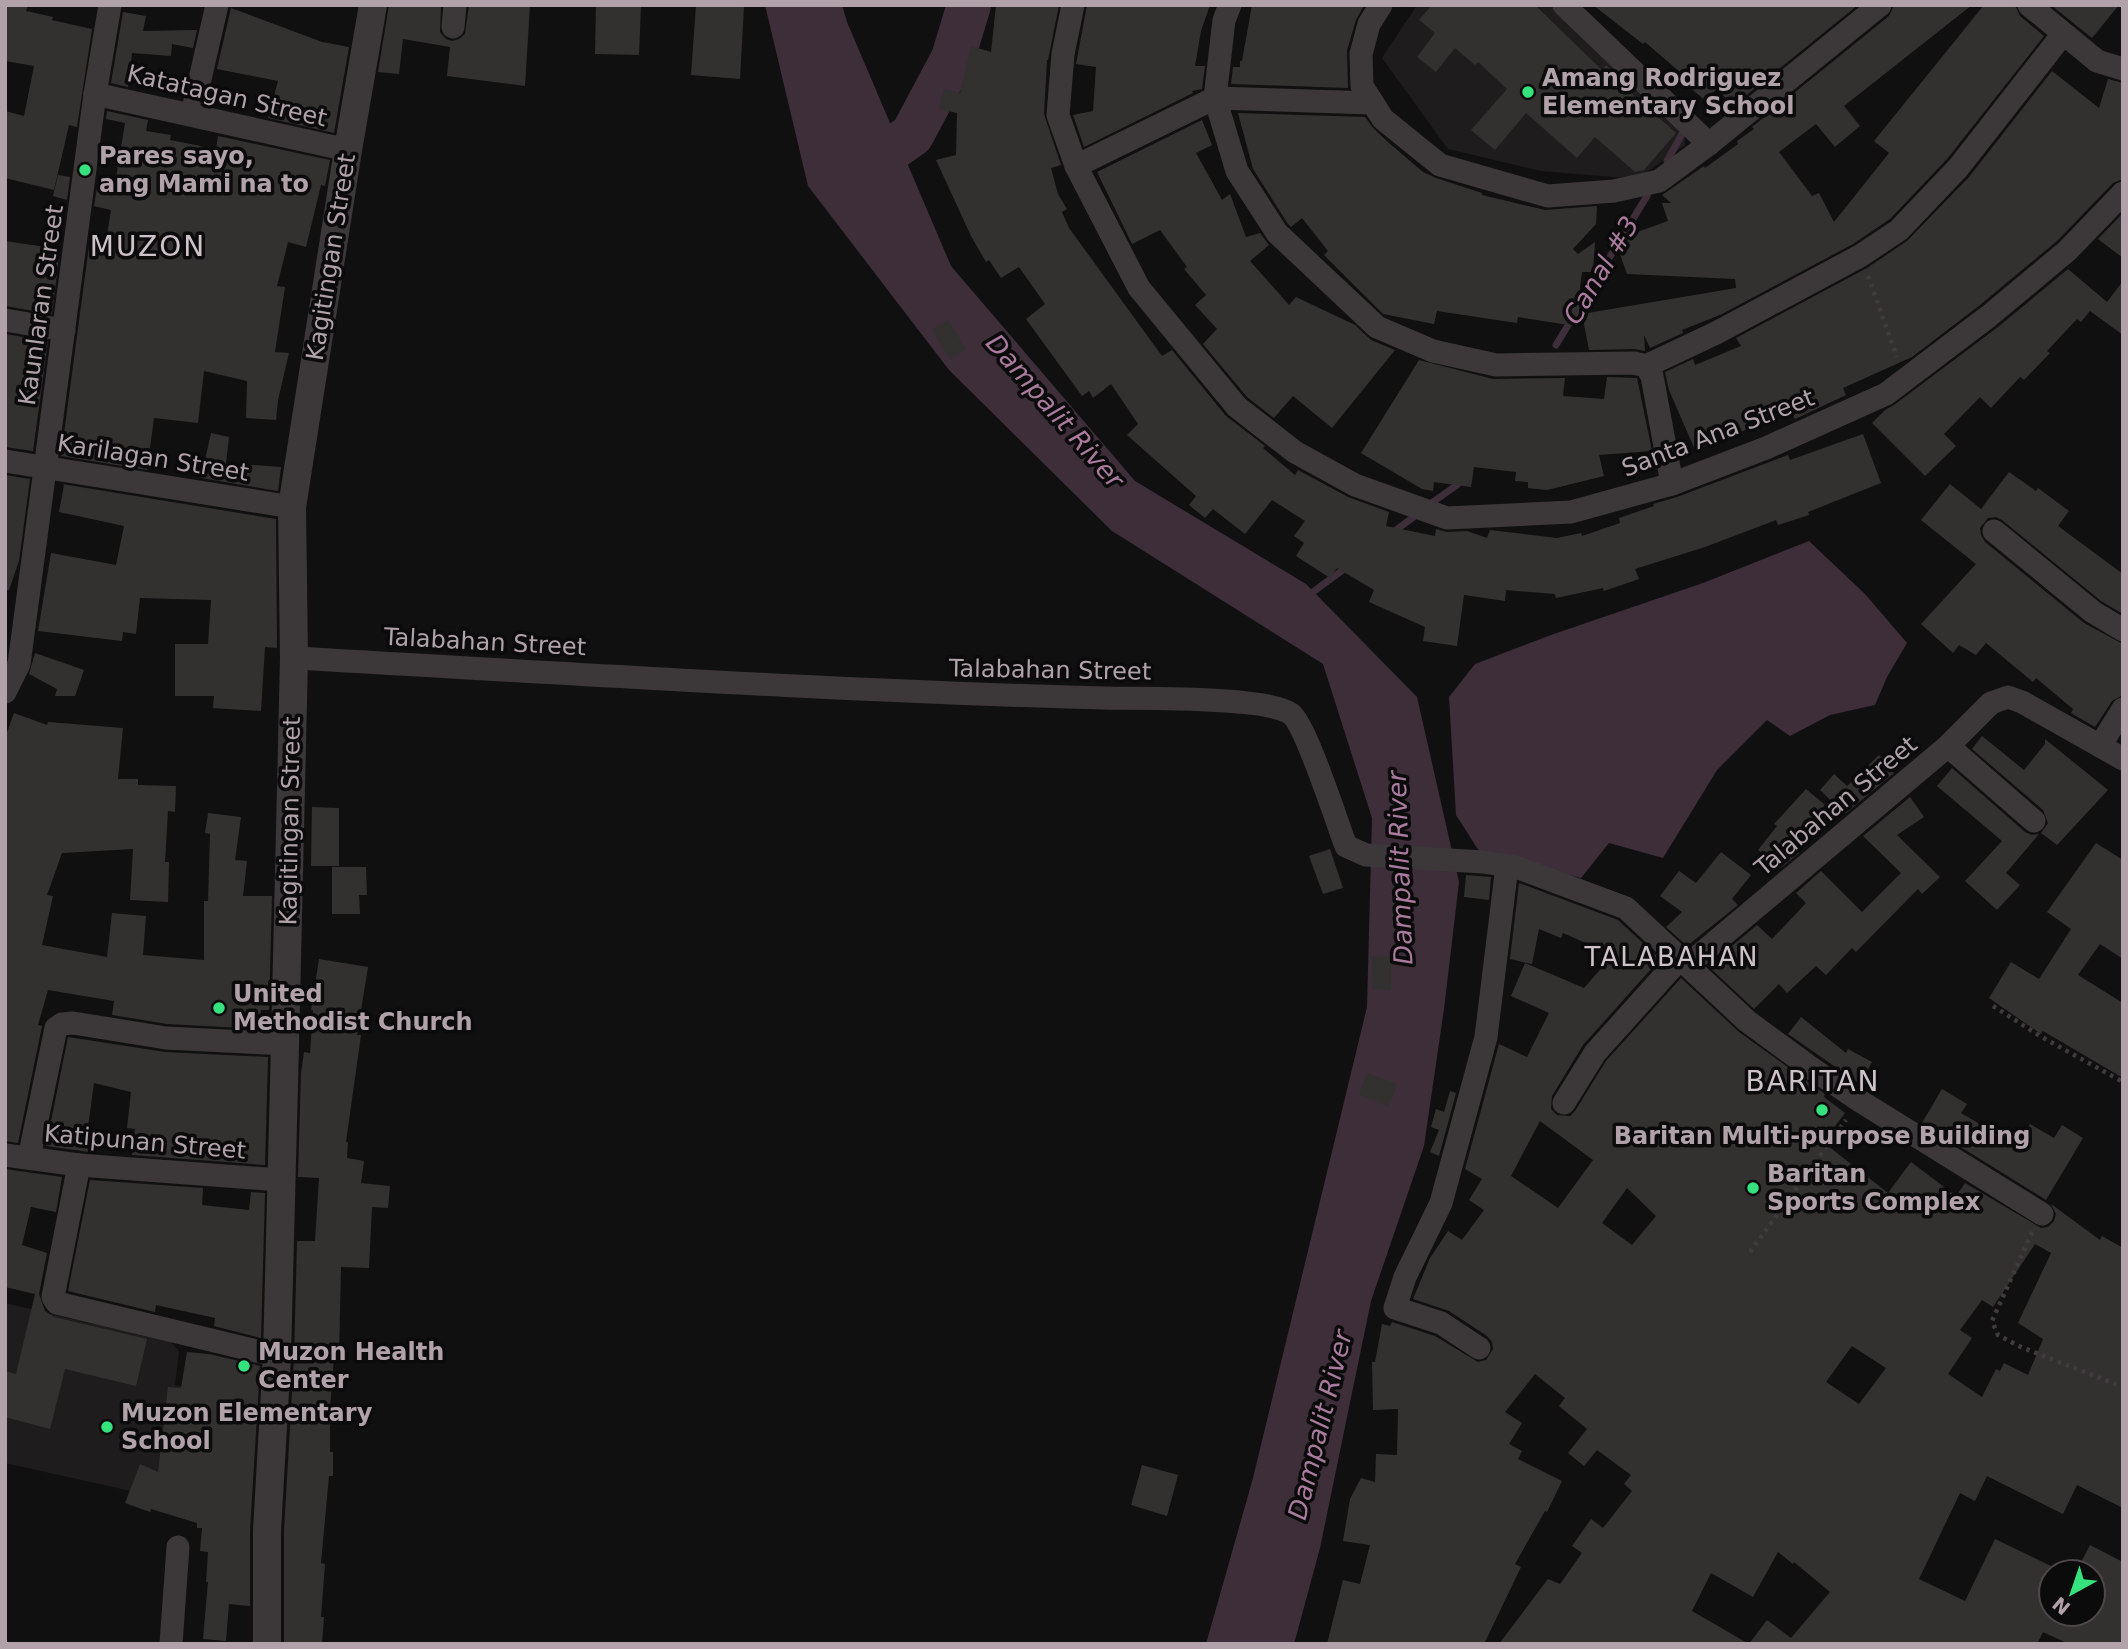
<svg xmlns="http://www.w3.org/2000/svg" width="2128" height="1649" font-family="'DejaVu Sans',sans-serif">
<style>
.built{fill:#1e1c1c}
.water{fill:#3d2e3a}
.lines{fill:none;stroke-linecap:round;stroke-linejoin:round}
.stream{stroke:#3d2e3a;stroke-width:7}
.river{stroke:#3d2e3a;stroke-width:44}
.building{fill:#333030;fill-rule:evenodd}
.path{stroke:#413b3e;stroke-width:4.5;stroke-dasharray:3.5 5;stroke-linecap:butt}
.minor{stroke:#3c383a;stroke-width:23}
.tertiary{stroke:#3c383a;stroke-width:28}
.poi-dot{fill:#36e27e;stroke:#0c0b0b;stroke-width:2.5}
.labels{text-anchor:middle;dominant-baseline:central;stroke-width:7;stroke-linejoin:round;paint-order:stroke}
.poi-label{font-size:24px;font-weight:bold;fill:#b1a2aa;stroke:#0c0b0b;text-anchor:start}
.street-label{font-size:24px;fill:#b1a2aa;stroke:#0c0b0b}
.water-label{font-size:26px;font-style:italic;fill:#aa7b9f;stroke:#0c0b0b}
.neighbourhood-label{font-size:26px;letter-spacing:2px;fill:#cdc2c8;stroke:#0c0b0b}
.quarter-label{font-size:28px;letter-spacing:2px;fill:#cdc2c8;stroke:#0c0b0b}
</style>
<rect width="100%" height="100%" fill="#111010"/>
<g class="built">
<path d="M1417,5H1555L1685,126V145L1637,179L1541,171L1448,149L1382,58Z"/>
<path d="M5,1303L89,1323L162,1333L179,1351L175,1385L213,1391L198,1506L5,1463Z"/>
</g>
<g class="water">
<path d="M765,5H842L847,22L951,266L1135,481L1306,584L1417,697L1459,882L1444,1009L1424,1146L1371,1301L1320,1548L1294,1644H1206L1253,1478L1367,1007L1372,818L1323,664L1112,531L949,370L808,186Z"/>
<path d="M1809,541L1865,594L1907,643L1887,677L1875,705L1830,715L1790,736L1767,720L1717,770L1663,858L1609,843L1581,878L1479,851L1456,815L1449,697L1475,664L1551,635L1703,583Z"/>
</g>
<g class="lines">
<g class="stream">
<path d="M1667,161L1682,134"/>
<path d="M1556,345L1647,196"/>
<path d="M1430,504L1457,485L1461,479"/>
<path d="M1393,532L1418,514"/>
<path d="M1306,597L1347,567"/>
</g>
<path class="river" d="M879,158L912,135L953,58L969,5"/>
</g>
<g class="building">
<path d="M5,5H28L26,11L53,17L52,20L92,29L77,127L69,125L54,190L5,178V111L24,116L34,66L5,61Z"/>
<path d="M389,5L441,6L440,32L446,39L452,41L459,39L465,34L469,5H530L525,86L447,76L450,47L403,39L399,74L378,72Z"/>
<path d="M596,5H641L639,55L595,54Z"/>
<path d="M696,5L744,6L740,79L691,75Z"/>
<path d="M996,5H1059L1048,60H1047L1044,114L1061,165L1051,168L1058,194L1067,209L1062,212L1069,228L1162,356L1172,350L1226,416L1265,446L1263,448L1295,475L1298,470L1348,497L1389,512L1386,526L1435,536L1436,529L1447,532L1467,531L1487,538L1490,530L1557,538L1581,533L1582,536L1620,523L1619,518L1654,506L1653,504L1677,497L1788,455L1790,460L1863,434L1881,483L1808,512L1809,515L1778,525L1776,520L1705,547L1635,569L1639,579L1604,591L1603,588L1556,598L1555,594L1506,590L1505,601L1464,595L1457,646L1423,641L1425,627L1369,602L1374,590L1337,568L1330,578L1296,556L1304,543L1294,536L1305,521L1272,500L1245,534L1213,509L1205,518L1189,505L1196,496L1127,435L1138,424L1111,384L1093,398L1089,391L1082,396L1026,319L1045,304L1019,267L1001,278L989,260L986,262L971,236L936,160L956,155L957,113L939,109L943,89L960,93L971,46L991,52Z"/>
<path d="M1087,5H1210L1201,31L1195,66H1205L1202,89L1192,91L1193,93L1084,147L1073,115L1093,111L1096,67L1076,64Z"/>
<path d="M1252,5H1364L1356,20L1347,50L1348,88L1231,84L1233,67H1240V61H1242Z"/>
<path d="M1432,5H1535L1602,70L1606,65L1634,92L1632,94L1676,133L1644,170L1635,172L1595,137L1577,158L1526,113L1495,150L1471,130L1507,89L1478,62L1475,65L1455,48L1436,72L1417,57L1435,33L1419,20Z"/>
<path d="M1593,5H1858L1733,106L1717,89L1705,100L1683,82L1687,78L1645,42L1643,44Z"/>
<path d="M1894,5H1972L1844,106L1860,126L1835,147L1816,124L1779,152L1812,196L1819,193L1834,222L1889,153L1874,141L1984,5H2015L2020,16L2044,36L1947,159L1890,219L1853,244L1722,314L1682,330L1683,333L1650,348L1644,335L1645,351L1634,349L1589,350L1582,314L1736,288L1735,279L1627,274L1615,240L1668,221L1662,203H1671L1662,195L1704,166L1705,168L1738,144L1737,141L1754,129L1752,127L1889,16Z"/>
<path d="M2051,5H2119L2092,38Z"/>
<path d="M231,8L322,42L349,47L334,133L268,118L278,81L217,69Z"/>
<path d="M123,12L146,16L143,31L197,30L193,48L172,44L171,56L132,53L128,87L111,83Z"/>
<path d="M2052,71L2099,108L2108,79L2123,83V179L2113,183L2057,241L1980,305L1912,357L1843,388L1846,395L1795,419L1791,412L1695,450L1669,390L1665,372L1693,359L1695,365L1741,346L1736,338L1867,268L1907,241L1969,177Z"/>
<path d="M107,111L148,120L146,131L171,135L170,140L216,149L218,136L330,160L325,186L321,185L306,247L288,242L277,286L285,287L275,352L289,353L278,400L276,420L246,418L247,381L204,371L198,423L154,418L147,470L61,456L89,246L105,248L111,210L94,206L98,181L115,184L125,123L106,119Z"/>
<path d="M1238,113L1365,117L1374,129L1389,143L1423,172L1436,178L1482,193V195L1545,210L1597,206L1596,224L1573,249L1578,254L1595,242L1593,272H1582L1575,326L1518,317L1517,323L1437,311L1434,324L1383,314L1324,255L1328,251L1302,218L1291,227L1288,224L1253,169Z"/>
<path d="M1202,120L1212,145L1196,153L1222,200L1230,194L1246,237L1260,233L1269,245L1250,261L1289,305L1296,297L1355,325L1371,340L1395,350L1332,428L1293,396L1274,418L1247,397L1203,344L1217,329L1195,305L1206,295L1184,269L1187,267L1160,230L1132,244L1097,172Z"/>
<path d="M58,175L70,177L67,200L53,196Z"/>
<path d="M2123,213V258L2098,239Z"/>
<path d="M5,241L60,249L52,314L5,306Z"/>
<path d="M2068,269L2107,302L2123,281V335L2090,311L2081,322L2077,319L2047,351L2050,353L2024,380L2020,377L1991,408L1980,397L1944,434L1956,446L1925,476L1872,423L1885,410L1894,405L1998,327Z"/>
<path d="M948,320L966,349L950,359L932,330Z"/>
<path d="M5,334L48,341L33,451L5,447Z"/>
<path d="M1419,360L1493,379L1565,378L1563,396L1604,399L1607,377L1637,378L1652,451L1599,455L1604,476L1547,490L1528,488V482L1515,481L1516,472L1474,467L1471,487L1434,482L1433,491L1422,489L1361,453Z"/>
<path d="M211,433L229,437L226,463L281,467L278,491L201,478Z"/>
<path d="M2009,472L2036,491L2038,488L2069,511L2058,526L2123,574V614L2101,601L2002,520L1996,517L1988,518L1980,528L1981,535L1985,542L2084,623L2123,644V695L2112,701L2095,727L2071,713L2073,709L2036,678L2033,682L1986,643L1976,655L1959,645L1953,653L1921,624L1976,564L1921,520L1950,484L1981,509Z"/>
<path d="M5,475L30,479L19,561L9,590H5Z"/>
<path d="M62,484L276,519L277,648L265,647L261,711L213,708L214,696H175V644H208L211,600L140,598L136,634L123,632L122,641L38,631L51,553L116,565L124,526L59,512L64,485Z"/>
<path d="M35,653L84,670L75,696H55L57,689L29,674Z"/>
<path d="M14,713L47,725L48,722L123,728L118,779H138V785L176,786L175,812L168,811L165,862H169L168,902L130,900L133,849L62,853L47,895L53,896L42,945L107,957L112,913L146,916L143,955L204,960V901H208L210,834L205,833L208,813L241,817L235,860L247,861L243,896H272L269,1010H261L260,1029L167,1024L112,1015L114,1001L48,990L38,1025L42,1026L18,1143L5,1141V738Z"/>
<path d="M1982,736L2024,770L2045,744V739L2108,790L2057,845L2041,833L2048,823L2043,810L1972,749Z"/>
<path d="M1879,755L1894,773L1845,814L1820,790L1834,774L1847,786Z"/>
<path d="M1952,768L2025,832L2032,835L2039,834L2006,873L2020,885L1997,910L1965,881L2002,841L1937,786Z"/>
<path d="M1806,789L1825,805L1788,845L1799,853L1781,868L1758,850L1777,826L1774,824Z"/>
<path d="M1910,797L1924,817L1897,835L1940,877L1922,894L1918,889L1856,952L1852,948L1826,975L1816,966L1787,993L1779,984L1754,1009L1708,966L1757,925L1772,939L1806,903L1796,893L1821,871L1862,912L1901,873L1863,836Z"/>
<path d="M312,807L339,808V866H311Z"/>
<path d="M2096,843L2123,860V959L2100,944L2078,975L2123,1003V1078L2043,1031L2041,1034L1989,998L2011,962L2039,979L2071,929L2047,912Z"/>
<path d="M1330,849L1343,888L1323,894L1309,856Z"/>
<path d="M1721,852L1751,875L1732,899L1738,905L1687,946L1666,927L1682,912L1660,896L1679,871L1696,883Z"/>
<path d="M332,867H366L367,895H359L360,914H332Z"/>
<path d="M1466,875L1491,877L1489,900L1464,897Z"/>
<path d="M1519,883L1618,920L1660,959L1583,1045L1552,1096L1551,1109L1557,1115L1570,1116L1575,1111L1606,1061L1681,978L1739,1032L1825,1094L1824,1097L1845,1113L1823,1142L1888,1193L1911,1162L1956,1196L1965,1183L2041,1228L2048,1227L2054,1221L2056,1214L2051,1204L2100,1240L2102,1236L2123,1248V1508L2077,1485L2063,1514L1987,1476L1975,1501L1960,1493L1919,1579L1965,1601L1995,1539L2051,1566V1614H2093V1572H2076L2090,1545L2123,1562V1644H2069L2043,1632L2037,1644H1499L1548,1579L1560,1584L1582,1553L1572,1546L1591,1519L1603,1528L1632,1491L1624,1484L1631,1475L1597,1450L1584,1466L1568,1453L1587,1429L1559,1406L1565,1398L1535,1374L1505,1412L1522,1423L1509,1444L1522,1451L1518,1459L1562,1481L1547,1512L1545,1511L1515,1564L1521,1567L1484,1644H1327L1343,1580L1360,1584L1370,1545L1343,1541L1350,1499L1361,1478L1375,1482L1376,1454L1397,1455L1398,1409L1373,1410L1372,1362H1375L1382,1324L1390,1326L1392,1322L1435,1336L1478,1362L1486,1360L1493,1349L1492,1342L1487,1336L1449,1311L1413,1299L1430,1258L1448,1231L1462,1240L1484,1210L1469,1200L1482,1179L1465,1169L1499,1044L1527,1057L1549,1013L1511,996L1525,963L1584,988L1613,955L1563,933L1561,938L1539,929L1532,964L1510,959ZM1540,1121L1593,1160L1558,1208L1511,1176ZM1627,1188L1656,1216L1632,1245L1602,1223ZM2035,1244L2051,1253L2018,1323L2043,1339L2028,1375L2004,1363L2000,1371L1996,1369L1982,1397L1948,1374L1972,1338L1960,1330L1982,1300L1993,1307ZM1852,1346L1886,1368L1859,1404L1826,1382ZM1778,1552L1793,1564L1794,1562L1830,1592L1791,1638L1767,1620L1749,1644L1692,1611L1711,1573L1753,1597Z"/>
<path d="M1372,956H1391V990L1372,989Z"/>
<path d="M319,959L368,967L357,1035H361L346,1142H348L347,1158L364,1161L361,1183L390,1186L388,1208L372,1207L369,1268L341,1267L339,1358H334L330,1408V1452H333V1476H329L321,1563L325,1564L321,1617H324L322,1644H284V1531L294,1357L297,1241H315L319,1178L298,1177L301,1073L304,1052L310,1053L313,1010H311Z"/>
<path d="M1801,1017L1846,1053L1848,1049L1872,1062L1860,1084L1788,1034Z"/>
<path d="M68,1037L165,1052L268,1057L265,1165L132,1155L135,1129L127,1128L131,1092L94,1083L87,1135L93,1136L89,1152L46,1146Z"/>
<path d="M1367,1073L1397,1084L1389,1107L1359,1095Z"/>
<path d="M1942,1089L1967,1104L1961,1113L2017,1146L2030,1124L2054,1138L2062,1125L2083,1138L2046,1200L1922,1123Z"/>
<path d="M1450,1091L1456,1093L1439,1156L1430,1152L1439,1130L1431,1127L1436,1109L1444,1112Z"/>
<path d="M5,1169L62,1177L56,1212L31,1207L22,1245L47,1253L39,1294L45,1311L54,1317L147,1339L136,1386L65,1369L50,1429L5,1417V1371L16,1374L35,1294L5,1287Z"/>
<path d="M90,1180L203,1188L202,1205L249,1210L251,1192L265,1193L261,1338L214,1326L215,1318L156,1305L155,1312L68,1291Z"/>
<path d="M187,1352L209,1354L260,1366L250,1531V1606L229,1604L226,1641L203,1639L208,1582H206L208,1552L200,1551L202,1528H197V1523L151,1509L150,1512L125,1503L140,1464L158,1472L168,1387L181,1388Z"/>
<path d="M1142,1465L1178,1475L1167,1516L1131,1505Z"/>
</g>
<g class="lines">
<g class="path">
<path d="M1868,276L1897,357"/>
<path d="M1993,1006L2040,1036L2123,1082"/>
<path d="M2032,1232L1992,1321L1998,1335L2021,1347L2123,1387"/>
<path d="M1750,1252L1846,1120"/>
</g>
<g class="minor">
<path d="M1073,5L1063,54L1058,115L1076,166L1139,288L1237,407L1295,452L1355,485L1447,518L1571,512L1672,484L1766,448L1886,394L1989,316L2067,251L2123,193"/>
<path d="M1230,5L1224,20L1215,98L1237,171L1277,233L1377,327L1433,351L1496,365L1634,363L1646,366L1652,376L1672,484"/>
<path d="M1381,5L1369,24L1361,54L1362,86L1383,119L1440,165L1548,196L1614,191L1659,181L1709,144L1880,5"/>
<path d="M1564,5L1709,144"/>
<path d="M2029,5L2097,61L2123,69"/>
<path d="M453,27L455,5"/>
<path d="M95,94L348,150"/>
<path d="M192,114L217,5"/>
<path d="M1076,166L1215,98L1373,103"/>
<path d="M5,320L64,330"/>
<path d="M1646,366L1716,333L1860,256L1899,230L1958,168L2063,34"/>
<path d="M5,461L292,507"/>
<path d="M1994,531L2093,612L2123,630"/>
<path d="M294,658C564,673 834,691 1104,698C1139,699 1268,696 1291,714C1306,725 1337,823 1346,846L1366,855L1483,862L1516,867L1626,908L1747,1021L1814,1070L1860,1101L2042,1214"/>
<path d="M5,692L19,664L95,94L110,5"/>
<path d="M1948,746L2034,821"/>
<path d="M2100,746L2123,709"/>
<path d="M1564,1103L1595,1053L1675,964L1696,958L1948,746L1991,703L2008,697L2022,702L2123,759"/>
<path d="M5,1155L79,1165L280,1180"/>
<path d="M29,1158L56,1028L62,1024L73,1023L166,1038L285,1044"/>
<path d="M79,1165L53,1297L57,1303L277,1356"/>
<path d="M1479,1348L1441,1323L1395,1308L1405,1277L1441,1203L1486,1037L1507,866"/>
<path d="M171,1644L178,1547"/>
</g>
<path class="tertiary" d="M267,1644V1531L277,1356L285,1044L294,658L292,507L348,150L373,5"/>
</g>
<g class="poi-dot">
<circle cx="1528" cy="92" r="7"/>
<circle cx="85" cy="170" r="7"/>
<circle cx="219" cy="1008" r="7"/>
<circle cx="1822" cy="1110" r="7"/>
<circle cx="1753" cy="1188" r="7"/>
<circle cx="244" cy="1366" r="7"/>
<circle cx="107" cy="1427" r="7"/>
</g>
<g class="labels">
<g class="poi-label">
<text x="1542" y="78">Amang Rodriguez<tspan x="1542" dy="28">Elementary School</tspan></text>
<text x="99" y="156">Pares sayo,<tspan x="99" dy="28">ang Mami na to</tspan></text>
<text x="233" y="994">United<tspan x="233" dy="28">Methodist Church</tspan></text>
<text x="1822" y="1136" text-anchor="middle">Baritan Multi-purpose Building</text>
<text x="1767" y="1174">Baritan<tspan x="1767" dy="28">Sports Complex</tspan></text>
<text x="258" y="1352">Muzon Health<tspan x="258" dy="28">Center</tspan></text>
<text x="121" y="1413">Muzon Elementary<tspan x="121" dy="28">School</tspan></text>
</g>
<g class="street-label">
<text transform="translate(227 96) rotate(13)">Katatagan Street</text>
<text transform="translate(331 257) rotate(-81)">Kagitingan Street</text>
<text transform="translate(41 305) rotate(-82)">Kaunlaran Street</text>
<text transform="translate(1718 433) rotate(-21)">Santa Ana Street</text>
<text transform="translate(153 458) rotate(9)">Karilagan Street</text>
<text transform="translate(485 642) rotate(3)">Talabahan Street</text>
<text transform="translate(1050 670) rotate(1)">Talabahan Street</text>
<text transform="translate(1836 806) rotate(-40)">Talabahan Street</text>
<text transform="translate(290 821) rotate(-89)">Kagitingan Street</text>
<text transform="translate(145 1142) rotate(5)">Katipunan Street</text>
</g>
<g class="water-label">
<text transform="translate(1601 270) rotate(-59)">Canal #3</text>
<text transform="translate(1055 411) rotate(49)">Dampalit River</text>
<text transform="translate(1400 868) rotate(-92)">Dampalit River</text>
<text transform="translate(1320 1425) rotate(-76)">Dampalit River</text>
</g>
<g class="neighbourhood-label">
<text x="1672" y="957">TALABAHAN</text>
</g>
<g class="quarter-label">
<text x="148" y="246">MUZON</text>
<text x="1813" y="1081">BARITAN</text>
</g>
</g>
<rect width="2128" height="1649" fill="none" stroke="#b1a2aa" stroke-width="14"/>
<g transform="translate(2072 1593) rotate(220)"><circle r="33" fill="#0c0b0b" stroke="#4e474b" stroke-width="2"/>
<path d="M0-5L12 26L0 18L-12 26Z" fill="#36e27e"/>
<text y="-10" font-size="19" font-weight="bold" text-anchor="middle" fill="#b1a2aa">N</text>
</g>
</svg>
